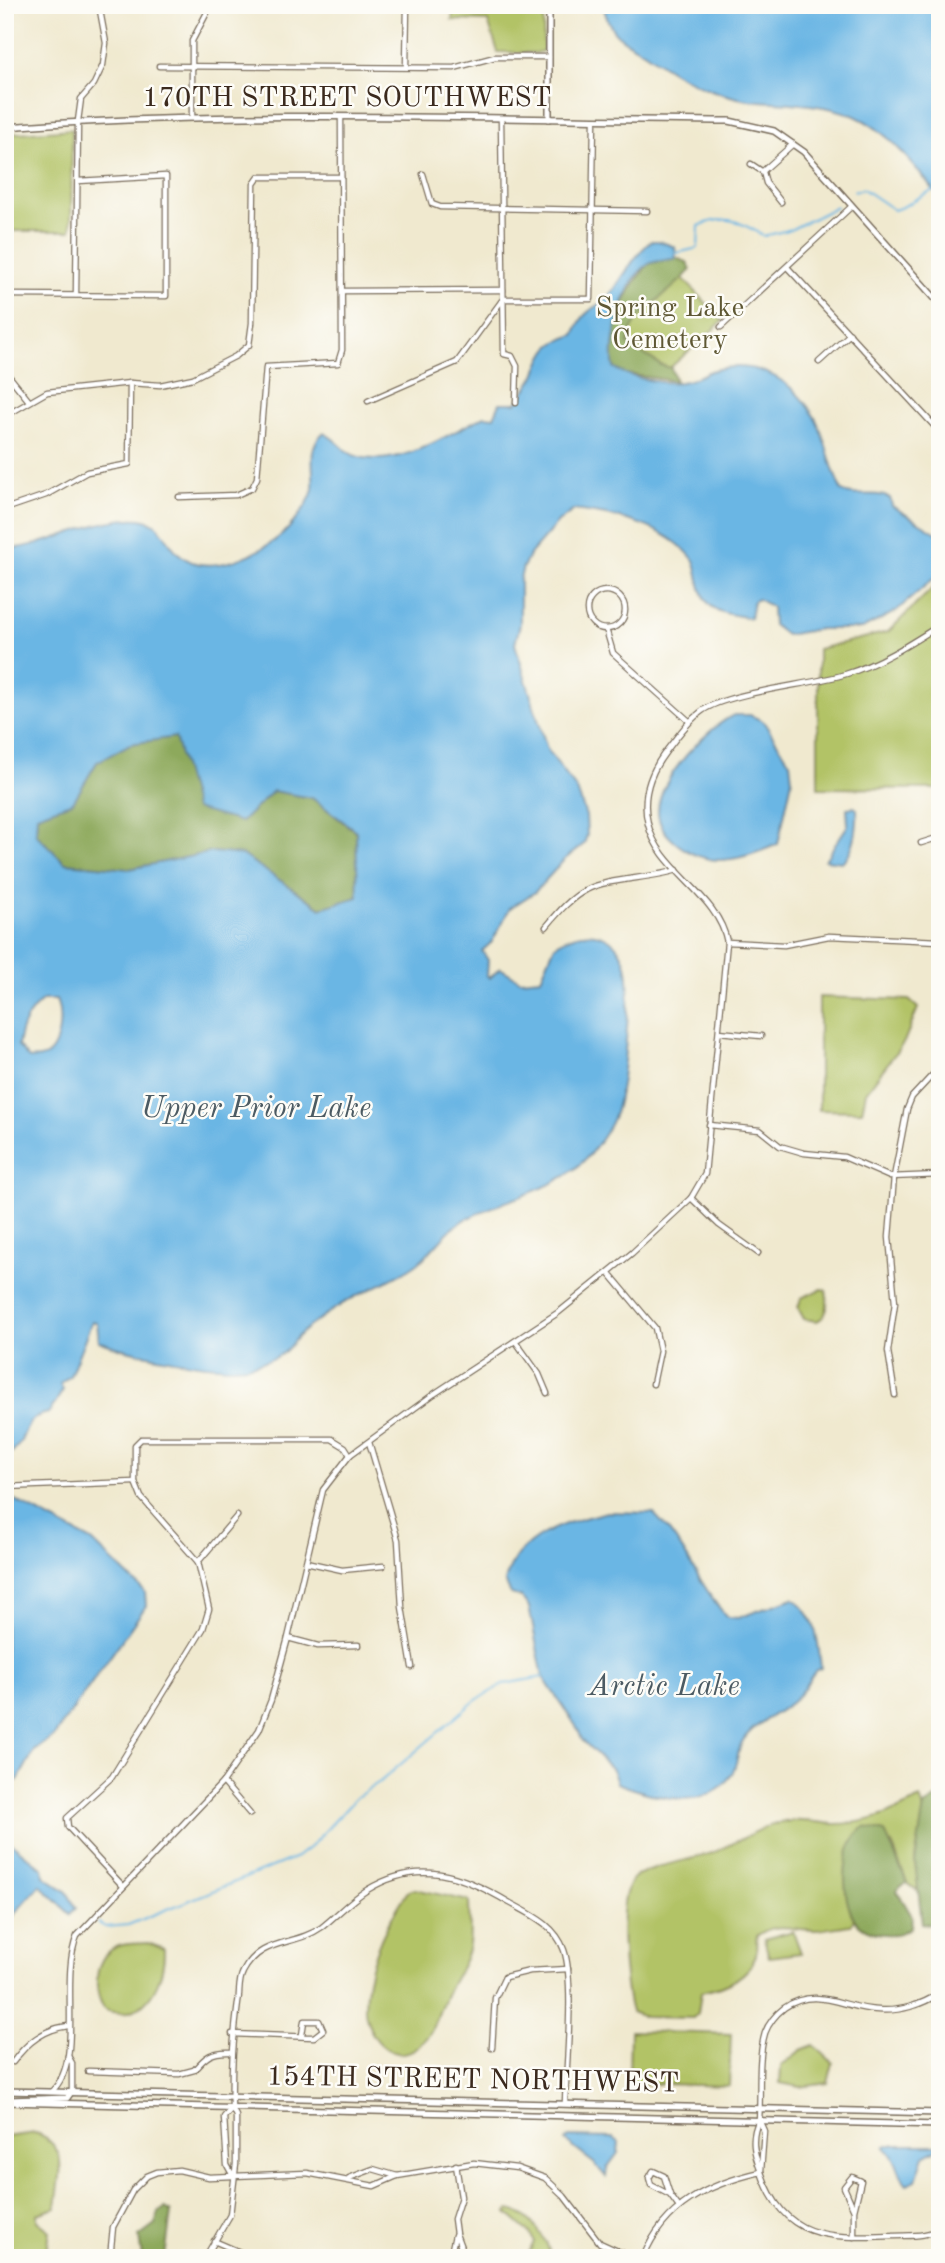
<svg xmlns="http://www.w3.org/2000/svg" width="945" height="2263" font-family="'Old Standard TT',serif">
<style>
.green{fill:#b2c366;stroke:#767642;stroke-width:2}
.forest{fill:#8da95b;stroke:#646a3c;stroke-width:2}
.water{fill:#6bb6e4;stroke:#537081;stroke-width:2;fill-rule:evenodd}
.lines{fill:none;stroke-linecap:round;stroke-linejoin:round}
.stream{stroke:#6bb6e4;stroke-width:2}
.minor-casing{stroke:#7a6d5c;stroke-width:7}
.tertiary-casing{stroke:#7a6d5c;stroke-width:8}
.minor{stroke:#fff;stroke-width:4.5}
.tertiary{stroke:#fff;stroke-width:5}
.labels{text-anchor:middle;dominant-baseline:central;stroke-width:5;stroke-linejoin:round;paint-order:stroke}
.street-label{font-size:28px;fill:#3b2a1e;stroke:#fdfcf7}
.park-label{font-size:28px;fill:#5f5834;stroke:#fdfcf7}
.water-label{font-size:30px;font-style:italic;fill:#4c5b63;stroke:#fdfcf7}
</style>
<rect width="100%" height="100%" fill="#fdfcf7"/>
<filter id="ink" filterUnits="userSpaceOnUse"><feTurbulence type="fractalNoise" baseFrequency=".0143" numOctaves="2"/><feDisplacementMap in="SourceGraphic" scale="14" xChannelSelector="R" yChannelSelector="G"/><feConvolveMatrix kernelMatrix="1 2 1 2 8 2 1 2 1" color-interpolation-filters="sRGB"/></filter>
<filter id="wash" filterUnits="userSpaceOnUse"><feTurbulence type="fractalNoise" baseFrequency=".00686" numOctaves="4" result="noise"/><feDisplacementMap in="SourceGraphic" scale="28" xChannelSelector="R" yChannelSelector="G"/><feGaussianBlur stdDeviation="1.57" result="paint"/><feColorMatrix in="noise" values="0 0 0 0 0 0 0 0 0 0 0 0 0 0 0 0 0 1.4 0 .05"/><feComposite in="paint" operator="in"/></filter>
<g filter="url(#wash)">
<rect width="100%" height="100%" fill="#f0e9cf"/>
<g class="green">
<path d="M454,5H544L543,51L536,53L498,52L488,21L452,20Z"/>
<path d="M72,129L71,231H5V134Z"/>
<path d="M678,273L723,321L663,374L617,329Z"/>
<path d="M940,581V789L818,788V649L888,632Z"/>
<path d="M819,997L909,1000L918,1008L904,1042L866,1092L862,1111L819,1110Z"/>
<path d="M822,1289L826,1290C828,1302 829,1316 817,1321L804,1319L798,1308L801,1298Z"/>
<path d="M920,1799C931,1819 915,1841 915,1862C915,1872 921,1879 917,1890L907,1883L892,1844L847,1898L854,1919L851,1925C839,1926 828,1929 817,1930C795,1931 776,1920 757,1936C755,1943 758,1952 755,1958C746,1980 721,1988 701,1992L698,2013L693,2018L644,2017L631,2012C624,1990 614,1891 635,1877C654,1864 690,1861 712,1853C739,1843 761,1824 791,1821C805,1820 820,1823 834,1824C868,1824 890,1814 920,1799Z"/>
<path d="M415,1889L469,1901C469,1915 471,1930 469,1944C467,1962 452,1980 445,1997C437,2015 434,2034 417,2047C391,2067 366,2034 365,2009C365,1967 385,1925 408,1891Z"/>
<path d="M793,1931L801,1953L769,1957L764,1939Z"/>
<path d="M148,1943L164,1949C165,1983 144,2023 105,2010C92,1991 93,1955 119,1946C128,1943 139,1944 148,1943Z"/>
<path d="M630,2031L731,2034L729,2086L629,2083Z"/>
<path d="M814,2045L833,2063L828,2083L800,2087L780,2083L781,2066L801,2050Z"/>
<path d="M36,2133C71,2148 59,2175 56,2208L37,2214V2221L50,2231L46,2258H5V2137Z"/>
<path d="M510,2210C528,2213 550,2240 550,2258H526L534,2242L530,2233L507,2213Z"/>
</g>
<g class="forest">
<path d="M676,258L687,262L691,269C673,294 630,311 628,344L661,365L671,368L676,381L624,374L614,368C605,331 626,291 649,263Z"/>
<path d="M175,737L241,822L273,791L312,798L356,832L358,897L322,908L242,855L213,852L129,869L65,863L36,834L37,815L73,802L97,762L130,744Z"/>
<path d="M937,1798L940,1799V1909L937,1925L922,1923L915,1862L924,1806Z"/>
<path d="M865,1827L885,1832L907,1883L900,1886L897,1891L912,1916L911,1927C896,1940 863,1935 853,1917C840,1893 842,1842 865,1827Z"/>
<path d="M165,2208L171,2212L165,2258H142L139,2237L155,2225L159,2212Z"/>
</g>
<g class="water">
<path d="M603,5H940V197C915,168 891,132 855,116C821,102 785,104 749,100C715,95 679,78 651,57C625,38 612,42 603,5Z"/>
<path d="M651,241H659L675,247L676,258C668,261 656,260 649,264C624,278 608,342 614,368C630,378 667,386 686,381C695,379 703,374 711,371C748,360 782,373 805,403C828,431 827,464 842,491C856,499 874,490 890,498L892,506L940,535V573L895,612L862,629H820L786,635L773,625L772,607L758,599L753,601L750,618C720,612 706,614 699,580C697,573 697,565 693,559C666,525 615,515 574,510L558,522L531,553L523,567L520,579V624L515,644L547,749L577,790L586,816L587,835L584,844L564,860L535,892L510,908L492,942L482,951L488,960L487,976L490,978L500,968L520,980L541,978L555,945C583,926 615,929 626,965C633,989 623,1089 615,1113C610,1127 600,1142 590,1154C558,1193 503,1197 461,1222C445,1231 434,1250 419,1262C393,1282 362,1290 336,1308C323,1316 309,1326 298,1336C292,1342 287,1352 280,1355C271,1360 259,1363 250,1365C224,1373 125,1352 99,1341L97,1323L92,1321L70,1376L60,1384L63,1390L49,1413C30,1416 27,1426 21,1441C18,1447 10,1454 5,1459V549C49,547 87,521 129,519C163,517 161,536 178,553C206,581 266,552 288,529C296,520 312,500 313,488C315,469 306,448 323,433C337,438 344,454 359,457C401,468 448,434 485,416L494,417L500,403H516C523,394 530,385 535,375C546,349 546,344 574,335C577,328 580,320 585,315C593,306 603,305 611,294C624,276 633,257 651,241ZM175,737L195,809L241,822L273,791L312,798L356,831L358,897L321,908L242,855L213,852L129,869L65,863L36,834L37,815L73,802L97,762L130,744ZM43,1000H56C62,1014 61,1046 46,1056C41,1059 35,1058 29,1059L18,1046C21,1026 27,1013 43,1000Z"/>
<path d="M734,715H750L763,721L790,762L792,780L778,844C762,851 737,860 720,860C695,861 657,837 658,810C660,777 707,728 734,715Z"/>
<path d="M854,807L857,809C858,826 855,851 842,862L825,860L848,825L847,808Z"/>
<path d="M5,1500H15L92,1541L145,1592L146,1606L54,1736L34,1751L18,1780L8,1785L5,1796Z"/>
<path d="M607,1512L653,1513L656,1516C686,1546 699,1586 727,1617L738,1618L793,1598C817,1615 818,1640 821,1668L816,1670C809,1679 802,1693 794,1700C780,1713 760,1720 747,1735C736,1747 739,1763 731,1775C706,1814 651,1796 617,1783L612,1769L582,1740L578,1729L543,1677L529,1607L521,1597L511,1594L505,1582C516,1535 567,1522 607,1512Z"/>
<path d="M5,1838L43,1869L44,1876L67,1892L76,1908L70,1914L40,1885L6,1923C14,1943 17,1959 5,1981Z"/>
<path d="M569,2137L613,2138L619,2142L618,2153L607,2168L606,2177L595,2164L565,2141Z"/>
<path d="M888,2145H940V2147L924,2156L916,2180L907,2184C896,2173 901,2163 885,2147Z"/>
</g>
<g class="lines">
<g class="stream">
<path d="M854,191L863,189L894,210C912,205 922,192 940,188"/>
<path d="M677,253L698,248L699,226C728,213 740,222 764,236L792,229L836,207"/>
<path d="M98,1923L106,1927L128,1925L297,1857L310,1847L357,1797L381,1781L476,1700L504,1684L543,1677"/>
</g>
</g>
</g>
<g filter="url(#ink)">
<g class="lines">
<g class="minor-casing">
<g id="minor">
<path d="M5,42L10,26L8,5"/>
<path d="M159,66L454,68L495,57H549"/>
<path d="M406,67L407,5"/>
<path d="M192,118V41L211,5"/>
<path d="M501,119L504,354L512,356L517,366L516,403"/>
<path d="M751,164L763,172L766,183L781,202"/>
<path d="M763,171L793,144"/>
<path d="M423,174L432,204L440,207L647,211"/>
<path d="M788,268L940,432"/>
<path d="M343,291L503,290"/>
<path d="M5,295L166,296V176L78,181"/>
<path d="M76,295L78,121L81,99L94,84L103,65L106,43L99,5"/>
<path d="M721,327L852,206"/>
<path d="M819,362L850,334"/>
<path d="M5,371L29,401"/>
<path d="M368,401L457,362L503,299H591L594,120"/>
<path d="M5,416L47,392L130,383L160,385L193,378L236,356L249,345L252,323L254,184L259,177H341"/>
<path d="M179,497L236,495L252,488L257,478L266,367L338,363L342,350L341,117"/>
<path d="M5,509L46,495L87,472L129,464L130,383"/>
<circle cx="606" cy="610" r="19"/>
<path d="M606,629L613,653L689,721"/>
<path d="M921,843L940,837"/>
<path d="M546,927C557,914 570,898 586,890C608,878 650,879 677,870"/>
<path d="M727,942L784,945L829,936L940,941"/>
<path d="M719,1032L761,1036"/>
<path d="M709,1125L760,1130L780,1146L804,1153L844,1157L890,1177L940,1175"/>
<path d="M691,1198L719,1225L758,1253"/>
<path d="M609,1273L655,1328L660,1351L653,1384"/>
<path d="M516,1342L539,1374L547,1393"/>
<path d="M895,1395L888,1351L895,1303L889,1237L894,1177L907,1109L912,1097L940,1067"/>
<path d="M369,1442L398,1540L402,1607L412,1667"/>
<path d="M5,1487L135,1482"/>
<path d="M198,1562L237,1516"/>
<path d="M306,1562L342,1570L383,1566"/>
<path d="M288,1638L318,1646L358,1645"/>
<path d="M223,1782L250,1814"/>
<path d="M122,1885L68,1827L67,1818L112,1777L203,1629L209,1609L198,1562L141,1497L135,1482V1445L141,1439H332L345,1447L350,1455"/>
<path d="M940,1993C922,2005 899,2012 878,2010C844,2009 817,1985 784,2008C776,2014 768,2024 765,2033C757,2060 761,2093 759,2120C750,2138 754,2154 761,2172C785,2242 830,2238 893,2236C908,2235 928,2238 940,2227"/>
<path d="M232,2034L314,2037L323,2030L319,2021H304L302,2035"/>
<path d="M492,2048L495,1998L505,1977L530,1971L568,1969"/>
<path d="M68,2056L72,2063V2091"/>
<path d="M13,2062C27,2042 44,2029 68,2026"/>
<path d="M88,2071L179,2074L194,2070C206,2056 212,2051 231,2052"/>
<path d="M52,2091C85,2060 59,1980 77,1936L223,1782L259,1730L271,1700L288,1638L323,1490L350,1455L434,1394L559,1312L632,1253L691,1198L705,1174L727,942C718,894 659,871 648,824C641,796 650,772 667,750C678,736 688,721 702,711C728,692 811,685 846,674C879,664 910,644 940,625"/>
<path d="M232,2108L224,2117L227,2165L233,2176"/>
<path d="M759,2120L764,2131L761,2171"/>
<path d="M456,2165L461,2197L454,2219L456,2234L465,2258"/>
<path d="M349,2178L373,2169L397,2176"/>
<path d="M670,2195L651,2185L649,2178L653,2171L664,2176L670,2195L678,2206"/>
<path d="M854,2237V2210L861,2181L852,2177L844,2187L854,2210"/>
<path d="M214,2241L249,2256L290,2258"/>
<path d="M110,2258L113,2227L133,2190L147,2176L157,2172L179,2170L209,2177L307,2173L374,2186L397,2176L474,2163L517,2168L545,2178L564,2196L600,2243L633,2258"/>
<path d="M205,2258L230,2215L236,2164V2116L232,2108C231,2069 233,2042 238,2003C240,1993 238,1981 243,1972C261,1937 294,1947 322,1927C337,1915 351,1900 367,1890C419,1858 463,1875 510,1903C532,1915 555,1925 564,1950C575,1982 566,2067 565,2103"/>
<path d="M450,2258L455,2235"/>
<path d="M643,2258C664,2205 708,2184 761,2172"/>
</g>
</g>
<g class="tertiary-casing">
<g id="tertiary">
<path d="M549,119V5"/>
<path d="M5,127C246,109 488,119 729,121L774,131L804,152L940,304"/>
<path d="M5,2091L940,2113"/>
<path d="M8,2100L67,2098L72,2091"/>
<path d="M5,2102L940,2125"/>
</g>
</g>
<use href="#minor" class="minor"/>
<use href="#tertiary" class="tertiary"/>
</g>
</g>
<g class="labels">
<g class="street-label">
<text x="347" y="99">170TH STREET SOUTHWEST</text>
<text transform="translate(473 2081) rotate(1)">154TH STREET NORTHWEST</text>
</g>
<g class="park-label">
<text x="670" y="309">Spring Lake<tspan x="670" dy="32">Cemetery</tspan></text>
</g>
<g class="water-label">
<text x="256" y="1109">Upper Prior Lake</text>
<text x="664" y="1687">Arctic Lake</text>
</g>
</g>
<rect width="945" height="2263" fill="none" stroke="#fdfcf7" stroke-width="28"/>
</svg>
